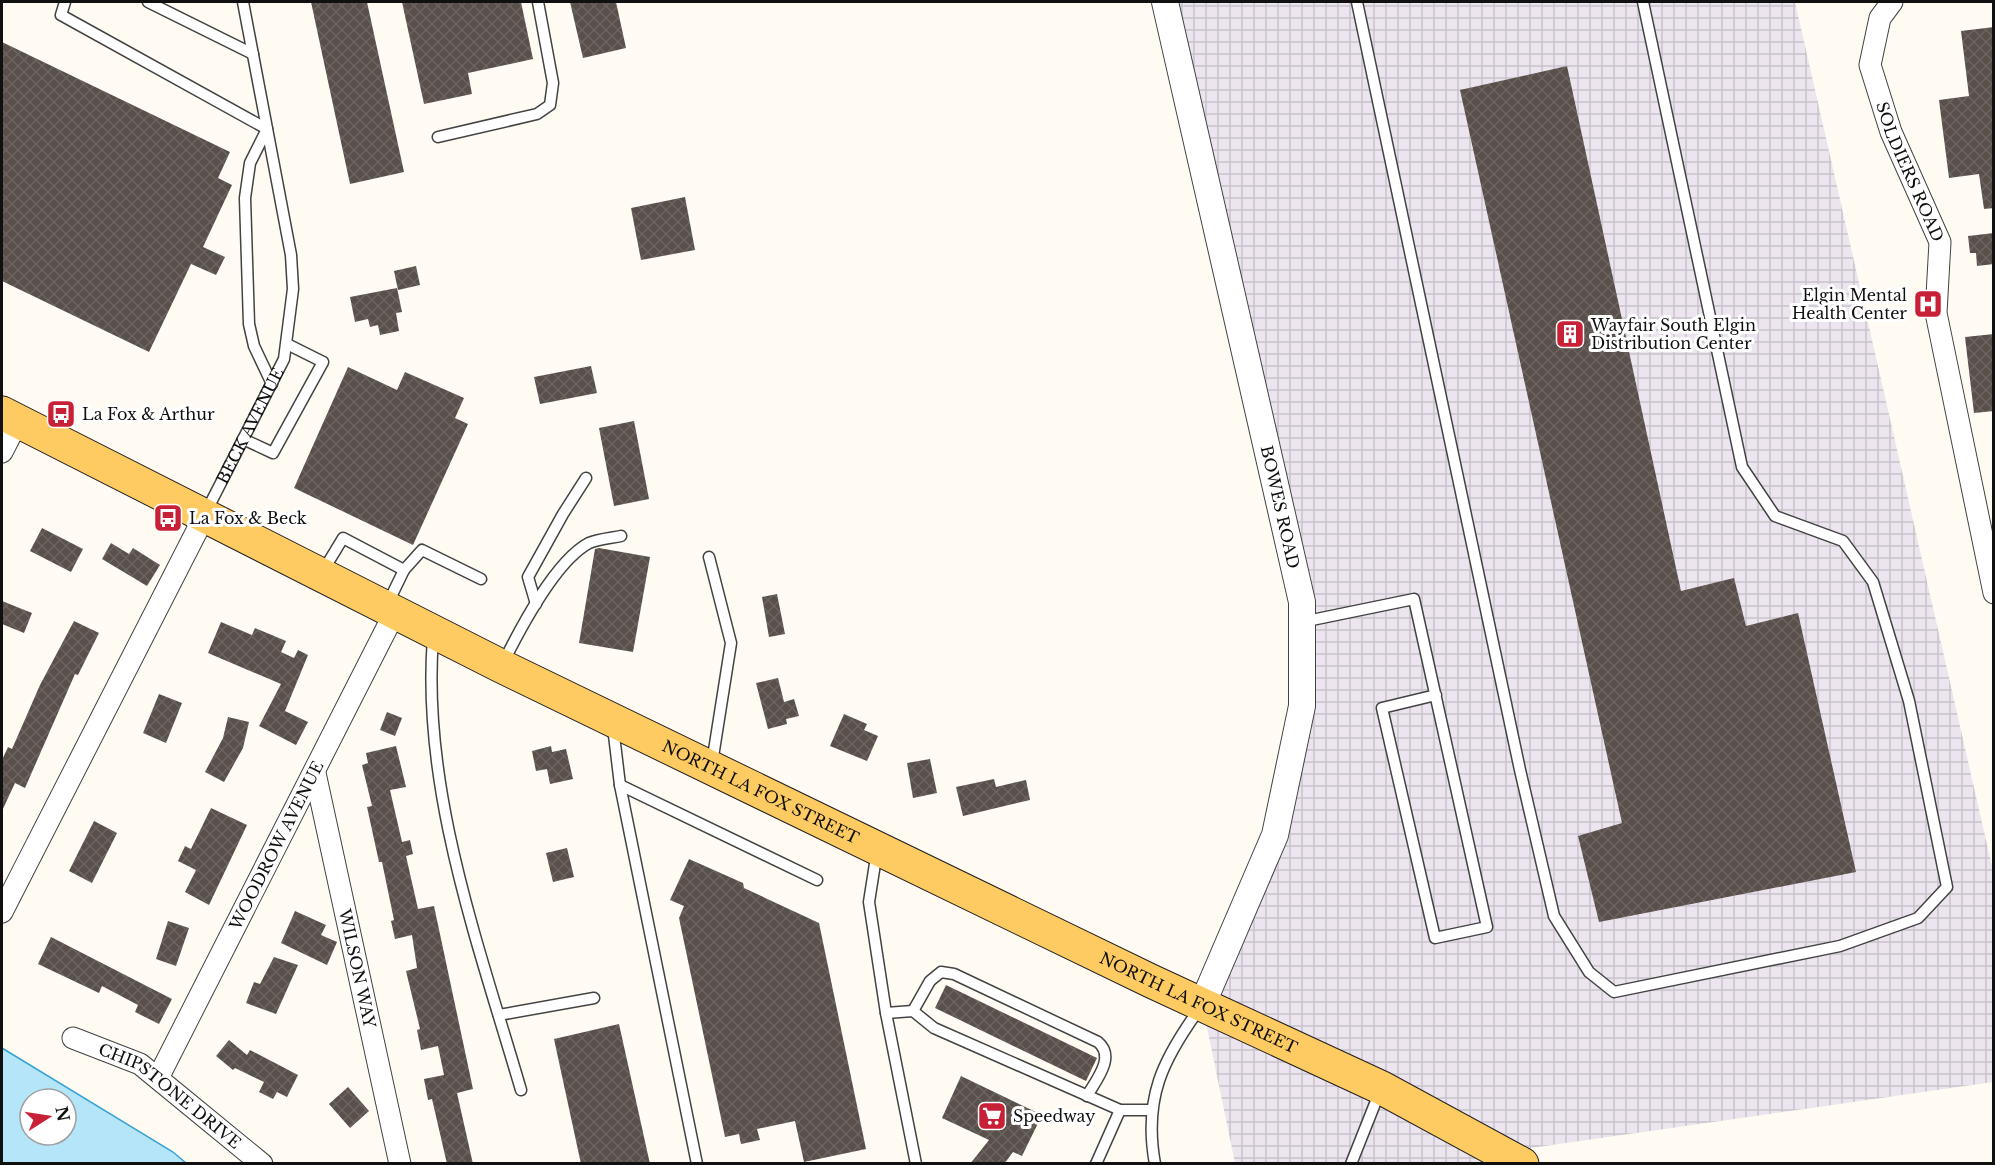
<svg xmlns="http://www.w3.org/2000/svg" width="1995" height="1165" font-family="'Libre Baskerville',serif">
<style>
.industrial{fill:url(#industrial-grid)}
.water{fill:#b4e5f9;stroke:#38a3d3;stroke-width:1.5;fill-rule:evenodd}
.building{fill:url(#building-cross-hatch)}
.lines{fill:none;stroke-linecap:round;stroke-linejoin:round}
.service-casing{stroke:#434343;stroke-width:13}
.minor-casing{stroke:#434343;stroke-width:23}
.tertiary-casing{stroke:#434343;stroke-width:28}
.primary-casing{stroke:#212121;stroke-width:35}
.service{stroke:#fff;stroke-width:10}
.minor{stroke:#fff;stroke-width:21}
.tertiary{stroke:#fff;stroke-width:26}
.primary{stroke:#fecb63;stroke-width:33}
.labels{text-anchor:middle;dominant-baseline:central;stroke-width:6;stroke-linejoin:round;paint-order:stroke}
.street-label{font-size:16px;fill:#101010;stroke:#fff}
.poi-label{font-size:16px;fill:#101010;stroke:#fff;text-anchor:start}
</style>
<defs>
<pattern id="industrial-grid" width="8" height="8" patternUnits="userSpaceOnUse" patternTransform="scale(1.5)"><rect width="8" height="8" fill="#ece4ee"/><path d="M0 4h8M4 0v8" fill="none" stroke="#c9c3cb"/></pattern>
<pattern id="building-cross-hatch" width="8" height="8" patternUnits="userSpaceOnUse" patternTransform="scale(1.5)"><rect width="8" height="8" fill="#594f4b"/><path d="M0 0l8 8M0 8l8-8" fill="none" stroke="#6c6461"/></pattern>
</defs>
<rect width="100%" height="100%" fill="#fffbf2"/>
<g class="industrial">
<path d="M1179,2H1795L1993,871V1082L1517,1150L1212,1000L1282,837L1309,596Z"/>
<path d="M1203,1008L1521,1163H1235Z"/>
</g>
<path class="water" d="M2,1048L173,1152L186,1163H2ZM30,1099H66V1135H30Z"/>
<g class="building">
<path d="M311,2H367L404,172L350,184Z"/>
<path d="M402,2H521L533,59L468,73L472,94L424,104Z"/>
<path d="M570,2H616L626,48L583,58Z"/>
<path d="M1994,27V208L1984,209L1979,174L1949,178L1939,100L1969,96L1961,31Z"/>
<path d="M2,42L230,152L218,178L232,185L203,247L225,257L216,275L191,264L149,352L2,281Z"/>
<path d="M1567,66L1681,591L1734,578L1746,626L1798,613L1856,872L1599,922L1578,836L1622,823L1460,90Z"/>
<path d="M685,197L695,250L641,260L631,208Z"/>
<path d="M1994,233V264L1977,266L1976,253H1970L1968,236Z"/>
<path d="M416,266L420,285L398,290L394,271Z"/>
<path d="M397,288L402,312L396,313L399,331L380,335L378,325L370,327L368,319L355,322L350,297Z"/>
<path d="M1994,334V411L1974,413L1965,337Z"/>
<path d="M591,366L597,393L540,404L534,377Z"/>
<path d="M348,367L397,390L405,372L464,398L455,418L468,424L413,545L294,488Z"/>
<path d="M634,421L649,499L614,506L599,428Z"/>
<path d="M42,528L83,549L71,572L30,551Z"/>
<path d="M111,543L129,554L133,548L160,565L147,586L102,559Z"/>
<path d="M599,548L650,557L633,652L579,643L595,549Z"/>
<path d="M777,594L785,634L769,637L762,597Z"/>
<path d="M2,601L32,613L24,633L2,624Z"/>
<path d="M74,621L99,633L78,675L75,674L25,788L15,783L2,811V760L8,747L12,749L40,685Z"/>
<path d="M221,622L252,635L255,628L286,641L281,652L294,658L298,650L308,655L285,711L308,722L296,745L259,726L281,684L208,653Z"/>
<path d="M778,678L784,702L794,699L799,716L786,719L787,724L768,729L756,683Z"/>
<path d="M159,694L182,703L166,743L143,733Z"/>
<path d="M387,712L402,718L395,736L380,730Z"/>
<path d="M844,714L867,724L864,730L878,736L867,761L830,746Z"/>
<path d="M228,717L249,722L243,748L224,782L205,772L223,738Z"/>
<path d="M396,746L406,787L390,790L402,842L410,840L413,854L406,856L418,909L434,906L473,1089L457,1093L473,1164H447L432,1099L428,1100L424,1079L444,1075L438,1046L421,1050L417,1030L420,1029L406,971L417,968L412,935L395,939L391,921L394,920L382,862H379L367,807L372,806L362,765L368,763L366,753Z"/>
<path d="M551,746L552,752L566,749L573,779L550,784L547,769L536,771L532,751Z"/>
<path d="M930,759L937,793L913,798L907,763Z"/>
<path d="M994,779L996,787L1026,780L1030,800L963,816L956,787Z"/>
<path d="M211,808L247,825L209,905L185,892L196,870L178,861L185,846L191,849Z"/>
<path d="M94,821L117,833L92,883L69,871Z"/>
<path d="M567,848L574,877L553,882L546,853Z"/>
<path d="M689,859L743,883L744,888L819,923L866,1149L804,1162L795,1121L757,1129L760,1140L741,1144L739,1134L725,1137L679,918L684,906L670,900Z"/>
<path d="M295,911L326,925L321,935L337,942L327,965L281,943Z"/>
<path d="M168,921L189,928L176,966L156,959Z"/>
<path d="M51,937L172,999L159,1024L135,1012L138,1005L102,986L99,993L38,964Z"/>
<path d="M274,957L298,965L276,1014L246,1003L254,982L260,984Z"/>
<path d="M946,985L1097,1058L1086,1081L935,1008Z"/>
<path d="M619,1024L650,1164H581L554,1039Z"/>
<path d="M229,1040L247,1055L250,1050L298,1075L287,1097L277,1092L273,1099L259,1092L264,1082L235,1068L233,1070L216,1056Z"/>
<path d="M961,1076L1042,1115L1022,1156L1013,1152L1004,1164H970L989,1140L942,1118Z"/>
<path d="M348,1087L369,1111L350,1128L329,1104Z"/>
</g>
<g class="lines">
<g class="service-casing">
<g id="service">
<path d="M65,2L61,15L267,129L250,163L245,198L249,324L254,346L272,384"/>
<path d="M148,2L253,54"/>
<path d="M1357,2L1520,770L1554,916L1589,972L1614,992L1840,946L1918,918L1947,887L1909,701L1873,582L1843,541L1775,516L1742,467L1643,2"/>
<path d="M438,137L537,114L550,105L553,83L538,2"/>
<path d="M243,439L273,453L323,362L287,344"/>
<path id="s1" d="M205,514L284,359L293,289L291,255L243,2"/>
<path d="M709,557L731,643L712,763"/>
<path d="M323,571L343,538L404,570"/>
<path d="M536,604L528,577L563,514L586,478"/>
<path d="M387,605L404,570L422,550L481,579"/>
<path d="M1302,622L1414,599L1487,927L1435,938L1382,708L1436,695"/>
<path d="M433,638C421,789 479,946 521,1090"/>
<path d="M503,663C520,629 555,561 589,543C598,539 611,538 621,536"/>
<path d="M613,727L620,785L697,1164"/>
<path d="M620,785L817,880"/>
<path d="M877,851L869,902L886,1013L916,1164"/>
<path d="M913,1011L930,981L941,972L954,974L1098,1042C1116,1057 1096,1080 1087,1096"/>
<path d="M886,1013L913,1011L934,1028L1120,1110H1151"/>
<path d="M499,1015L594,998"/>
<path d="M1096,1164L1120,1110"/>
<path d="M1155,1164C1143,1098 1163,1059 1200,1008"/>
<path d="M1351,1164L1380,1091"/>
</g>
</g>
<g class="minor-casing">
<g id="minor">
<path id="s2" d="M1892,2L1880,18L1870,65L1891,132L1940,242L1936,313L1994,593"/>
<path d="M2,452L18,421"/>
<path id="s3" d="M315,773L400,1164"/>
<path d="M2,912L204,517"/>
<path id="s4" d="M73,1038L140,1064L262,1164"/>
<path id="s5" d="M158,1078L395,612"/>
</g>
</g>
<g class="tertiary-casing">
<g id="tertiary">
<path id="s6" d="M1165,2L1302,602V706L1275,835L1202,1005"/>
</g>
</g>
<g class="primary-casing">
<g id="primary">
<path id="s7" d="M2,413L501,666L1151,981L1382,1088L1522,1164"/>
</g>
</g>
<use href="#service" class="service"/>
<use href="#minor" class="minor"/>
<use href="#tertiary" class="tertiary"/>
<use href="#primary" class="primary"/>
</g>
<defs>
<g id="hospital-square" transform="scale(1.5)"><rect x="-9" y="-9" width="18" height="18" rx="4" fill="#c72037" stroke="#fff"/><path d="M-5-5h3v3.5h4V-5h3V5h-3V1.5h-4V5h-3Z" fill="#fff"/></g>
<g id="building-square" transform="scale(1.5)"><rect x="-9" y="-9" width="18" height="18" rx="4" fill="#c72037" stroke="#fff"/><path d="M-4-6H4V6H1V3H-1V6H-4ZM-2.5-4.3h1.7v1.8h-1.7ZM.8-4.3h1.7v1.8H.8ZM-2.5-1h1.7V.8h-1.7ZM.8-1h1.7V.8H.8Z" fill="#fff"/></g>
<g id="bus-square" transform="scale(1.5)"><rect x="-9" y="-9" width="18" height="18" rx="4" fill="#c72037" stroke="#fff"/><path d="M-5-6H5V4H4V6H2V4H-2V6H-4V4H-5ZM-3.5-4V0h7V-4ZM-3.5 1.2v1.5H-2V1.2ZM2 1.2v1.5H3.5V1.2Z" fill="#fff"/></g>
<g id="supermarket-square" transform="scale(1.5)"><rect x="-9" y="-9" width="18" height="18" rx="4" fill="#c72037" stroke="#fff"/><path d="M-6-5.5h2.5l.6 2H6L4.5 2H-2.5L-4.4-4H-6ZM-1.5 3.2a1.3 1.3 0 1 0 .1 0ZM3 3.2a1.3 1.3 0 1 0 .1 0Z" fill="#fff"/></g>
</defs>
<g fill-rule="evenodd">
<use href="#hospital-square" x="1928" y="304"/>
<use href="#building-square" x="1570" y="334"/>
<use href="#bus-square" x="61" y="414"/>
<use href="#bus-square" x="168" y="518"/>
<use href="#supermarket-square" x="992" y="1116"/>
</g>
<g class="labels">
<g class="street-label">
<text stroke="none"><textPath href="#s2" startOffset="182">SOLDIERS ROAD</textPath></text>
<text stroke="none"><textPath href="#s1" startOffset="99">BECK AVENUE</textPath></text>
<text stroke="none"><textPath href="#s6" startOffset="518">BOWES ROAD</textPath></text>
<text stroke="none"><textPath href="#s7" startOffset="848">NORTH LA FOX STREET</textPath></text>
<text stroke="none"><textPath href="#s5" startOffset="261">WOODROW AVENUE</textPath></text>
<text stroke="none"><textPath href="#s3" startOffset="200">WILSON WAY</textPath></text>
<text stroke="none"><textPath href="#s7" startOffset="1334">NORTH LA FOX STREET</textPath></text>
<text stroke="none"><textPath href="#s4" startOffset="114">CHIPSTONE DRIVE</textPath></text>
</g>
<g class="poi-label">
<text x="1907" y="295" text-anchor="end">Elgin Mental<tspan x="1907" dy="18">Health Center</tspan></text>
<text x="1591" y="325">Wayfair South Elgin<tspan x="1591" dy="18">Distribution Center</tspan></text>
<text x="82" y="414">La Fox &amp; Arthur</text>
<text x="189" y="518">La Fox &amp; Beck</text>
<text x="1013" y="1116">Speedway</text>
</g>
</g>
<rect width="1995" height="1165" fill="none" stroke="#101010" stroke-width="6"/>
<g transform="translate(48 1117) rotate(78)"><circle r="28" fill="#ffffff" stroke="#9f9f9f" stroke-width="1.5"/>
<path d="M0-4.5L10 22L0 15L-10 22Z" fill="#c72037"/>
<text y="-9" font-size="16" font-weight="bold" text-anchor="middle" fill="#101010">N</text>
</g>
</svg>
